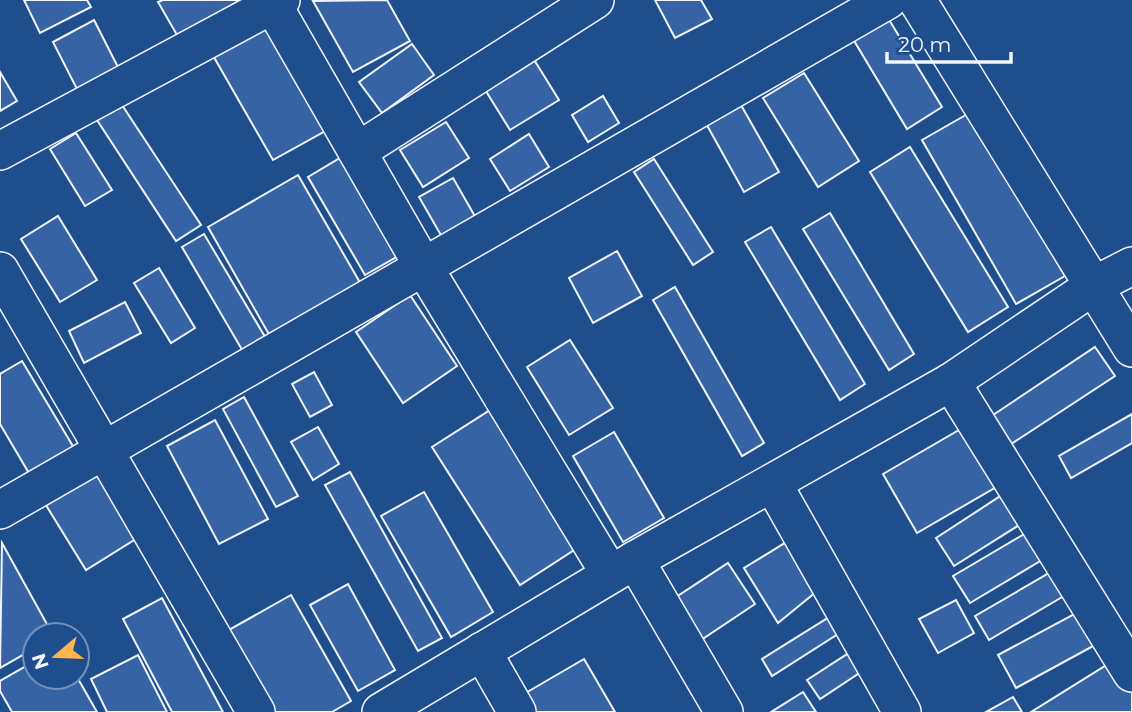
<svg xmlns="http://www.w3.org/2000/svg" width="1132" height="712" font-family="Montserrat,sans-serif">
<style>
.building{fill:#3563a3;stroke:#f2f6ff;stroke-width:2}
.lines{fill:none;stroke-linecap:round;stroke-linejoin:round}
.street-casing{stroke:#f2f6ff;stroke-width:40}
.street{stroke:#1f4e8c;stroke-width:37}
</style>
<rect width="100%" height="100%" fill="#1f4e8c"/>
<g class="building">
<path d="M24,0H87L91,7L40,33Z"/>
<path d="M163,0H241L177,35L158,2Z"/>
<path d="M387,0L410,41L353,72L313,1Z"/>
<path d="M655,0H701L712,19L675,38Z"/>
<path d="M888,18L942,107L907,129L853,39Z"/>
<path d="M94,20L121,73L80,95L53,42Z"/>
<path d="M265,21L327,130L273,160L211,52Z"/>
<path d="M412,44L434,75L382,113L359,82Z"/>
<path d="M533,58L559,100L510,130L484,88Z"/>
<path d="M0,72L17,101L0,111Z"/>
<path d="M804,73L859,161L818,187L763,98Z"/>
<path d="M603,96L619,123L588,142L572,115Z"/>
<path d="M737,98L779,172L744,192L703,118Z"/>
<path d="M122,105L201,225L176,241L97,120Z"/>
<path d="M971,112L1065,276L1016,304L922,140Z"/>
<path d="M446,122L469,158L423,187L400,150Z"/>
<path d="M76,133L112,190L85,206L50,149Z"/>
<path d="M529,134L549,167L510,191L490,159Z"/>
<path d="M910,147L1008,307L968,332L870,172Z"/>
<path d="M350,152L407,251L365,275L308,177Z"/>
<path d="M654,159L713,252L693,265L634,172Z"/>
<path d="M298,175L366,293L275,345L208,227Z"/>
<path d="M453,178L476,218L442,237L419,197Z"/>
<path d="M830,213L914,354L889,370L803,229Z"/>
<path d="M58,216L97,280L60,302L21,239Z"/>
<path d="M771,227L865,384L840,400L745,242Z"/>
<path d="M204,234L271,347L248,360L182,247Z"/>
<path d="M617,251L642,296L593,323L569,278Z"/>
<path d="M159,268L195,328L171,343L134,283Z"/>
<path d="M675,287L764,443L742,456L653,300Z"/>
<path d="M410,295L457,366L403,403L356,332Z"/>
<path d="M125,302L141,333L84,363L69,331Z"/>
<path d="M570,340L613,408L569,435L527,367Z"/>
<path d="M1095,347L1115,376L1002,450L984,421Z"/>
<path d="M22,361L77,453L33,480L0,424V374Z"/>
<path d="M314,372L332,405L310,417L292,384Z"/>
<path d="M244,397L298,496L276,507L223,409Z"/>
<path d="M498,405L585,543L520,585L432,447Z"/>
<path d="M1132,414V443L1071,478L1059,456Z"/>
<path d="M215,420L268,519L219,544L167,446Z"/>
<path d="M971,423L1005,482L917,533L883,474Z"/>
<path d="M318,427L339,464L313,480L291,442Z"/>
<path d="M614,432L664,518L623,542L573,456Z"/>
<path d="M96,469L139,537L86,570L44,502Z"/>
<path d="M350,472L442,638L418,651L325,485Z"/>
<path d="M424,492L493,612L451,637L381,516Z"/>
<path d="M1005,493L1024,522L954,566L936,538Z"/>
<path d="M1026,533L1042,560L970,603L953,576Z"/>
<path d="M793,538L822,587L778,623L744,568Z"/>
<path d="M2,543L53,635H35V648L0,668Z"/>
<path d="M728,563L755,604L695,644L667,603Z"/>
<path d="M1056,569L1069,593L989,640L975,616Z"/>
<path d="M348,584L395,670L358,691L310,605Z"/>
<path d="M291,595L351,701L332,712H275L229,630Z"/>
<path d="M162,598L223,712H172L123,619Z"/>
<path d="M956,600L974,633L938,653L919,619Z"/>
<path d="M839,611L849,627L772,676L762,659Z"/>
<path d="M1078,612L1095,645L1016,688L998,655Z"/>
<path d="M855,649L867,668L820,699L807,680Z"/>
<path d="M138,655L167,712H107L91,679Z"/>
<path d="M584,659L615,712H525L517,698Z"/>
<path d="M35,661V677H77L97,712H12L0,691V681Z"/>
<path d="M1113,661L1132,692V712H1031Z"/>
<path d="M803,692L816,712H771Z"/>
<path d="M1013,697L1022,712H986Z"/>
</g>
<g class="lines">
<g class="street-casing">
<g id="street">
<path d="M270,0L423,266L610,574"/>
<path d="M917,0L1132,348"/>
<path d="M0,151L281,0"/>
<path d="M358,151L595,0"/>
<path d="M0,271L256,712"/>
<path d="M951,382L1132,673"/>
<path d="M773,484L902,712"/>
<path d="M0,510L888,0"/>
<path d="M635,560L724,712"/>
<path d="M482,651L517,712"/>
<path d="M381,712L635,560L951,382L1095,285L1132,266"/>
</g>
</g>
<use href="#street" class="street"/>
</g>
<g transform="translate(56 656) rotate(251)"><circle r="33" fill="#1f4e8c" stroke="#7391ba" stroke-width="2"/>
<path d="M0-5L12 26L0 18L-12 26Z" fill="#ffb74d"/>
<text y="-10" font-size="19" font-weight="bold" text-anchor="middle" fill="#f2f6ff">N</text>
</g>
<path d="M887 52v10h124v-10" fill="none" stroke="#f2f6ff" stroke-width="3.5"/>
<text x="898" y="52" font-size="21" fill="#f2f6ff" stroke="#1f4e8c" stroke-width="5" paint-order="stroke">20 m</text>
</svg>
